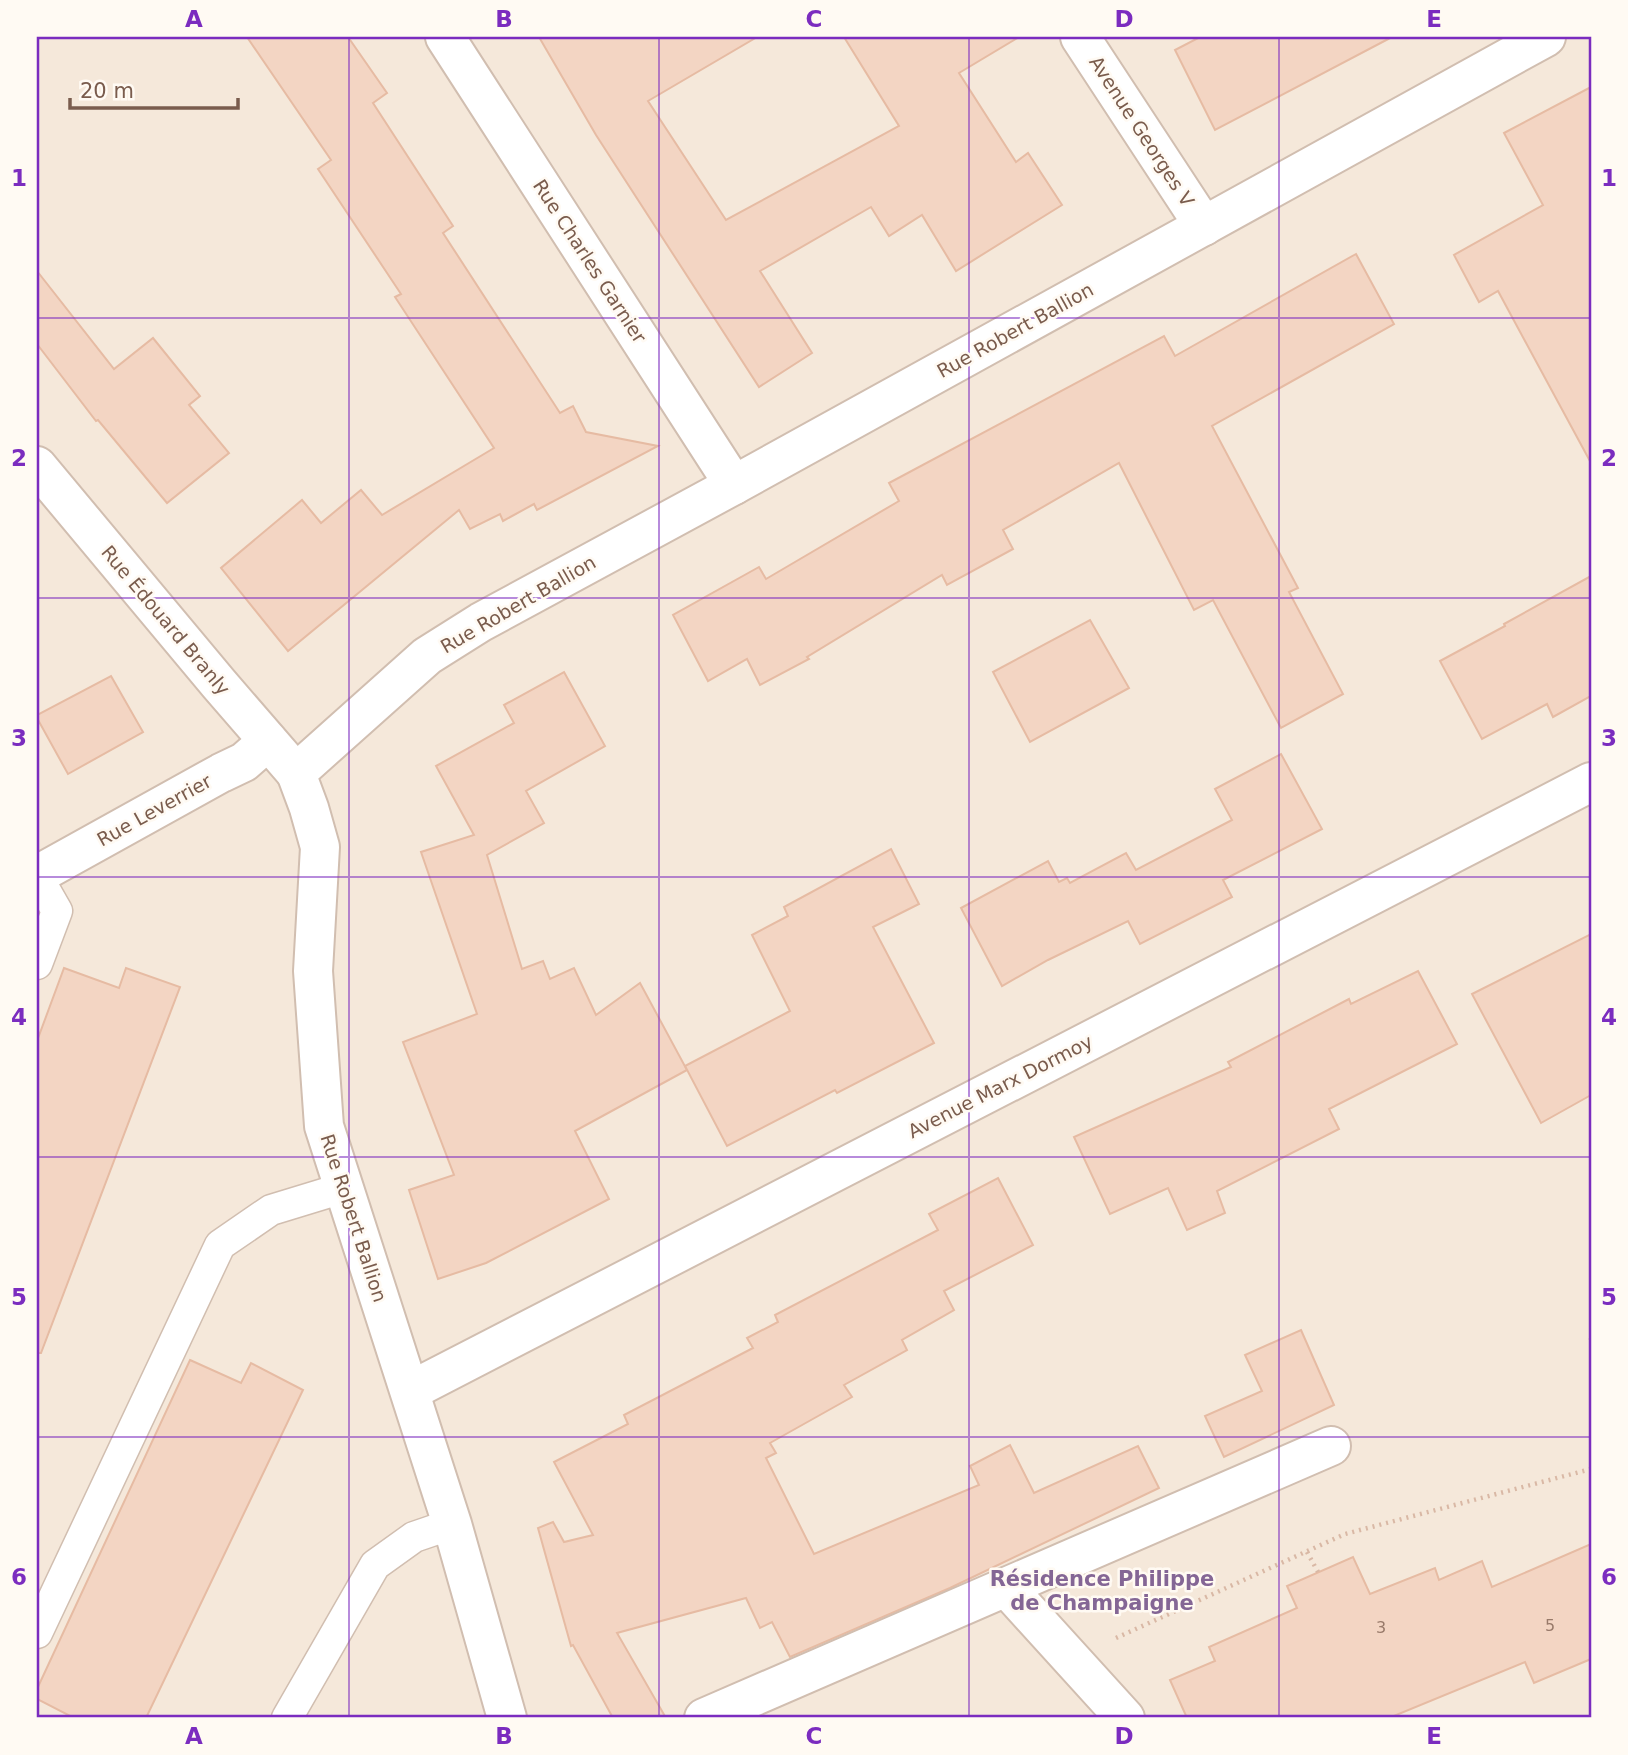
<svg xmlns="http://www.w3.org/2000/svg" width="1628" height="1755" font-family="'DejaVu Sans',sans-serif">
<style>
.residential{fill:#f5e8da}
.building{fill:#f3d5c3;stroke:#e6bba3;stroke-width:2}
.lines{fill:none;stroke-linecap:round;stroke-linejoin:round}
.service-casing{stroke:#d1beb0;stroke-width:33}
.minor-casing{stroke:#d1beb0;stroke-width:42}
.path{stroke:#d9b8a5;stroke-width:4.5;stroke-dasharray:2 5;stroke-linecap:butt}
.service{stroke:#fff;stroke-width:30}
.minor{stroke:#fff;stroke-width:38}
.grid{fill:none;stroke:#7b2cbf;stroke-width:2;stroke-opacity:0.55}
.labels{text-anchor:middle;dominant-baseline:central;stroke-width:5;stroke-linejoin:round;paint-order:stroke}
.number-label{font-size:16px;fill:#987a6a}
.street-label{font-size:19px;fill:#7a5c4d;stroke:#fffaf3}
.neighbourhood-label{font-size:21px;font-weight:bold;fill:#846695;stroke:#fffaf3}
.neatline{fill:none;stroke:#7b2cbf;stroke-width:2.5}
.grid-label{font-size:23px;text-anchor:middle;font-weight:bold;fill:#7b2cbf}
</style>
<rect width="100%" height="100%" fill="#fdf6ec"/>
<rect class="residential" x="37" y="37" width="1554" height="1681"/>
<g class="building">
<path d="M247,37H348L387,93L373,103L453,226L443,233L560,413L573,406L586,432L658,446L537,510L534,504L503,521L500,514L470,529L459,510L288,651L221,568L302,500L321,523L361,490L382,515L494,448L395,297L401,294L318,169L331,160Z"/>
<path d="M539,37H757L648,101L726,220L899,126L844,37H1019L959,73L1016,162L1028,153L1062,205L956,271L922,215L889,236L871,207L760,271L812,353L759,387L596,135Z"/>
<path d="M1200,37H1392L1215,130L1175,50Z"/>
<path d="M1591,87V463L1498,291L1479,302L1454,255L1543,205L1504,133Z"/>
<path d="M1356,254L1394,324L1212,426L1298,588L1289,592L1343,694L1281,728L1213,600L1194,610L1119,463L1003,530L1013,549L947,585L942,575L807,657L809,659L760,685L747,659L708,681L673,615L759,567L766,579L899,501L889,483L1164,336L1175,356Z"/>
<path d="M37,271L114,369L153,338L200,396L189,405L229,453L167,503L98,420L96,421L37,344Z"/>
<path d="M1591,576V696L1553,717L1547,704L1482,739L1440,661L1505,626L1504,624Z"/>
<path d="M1090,620L1129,688L1030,742L993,672Z"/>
<path d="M564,672L605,746L526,791L544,823L487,855L522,969L543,961L550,979L574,968L596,1015L640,983L687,1070L575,1131L609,1199L486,1263L438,1279L409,1190L454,1175L403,1042L477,1014L421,852L474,835L436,766L514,723L504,705Z"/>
<path d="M111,676L143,732L68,774L37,718V715Z"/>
<path d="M1281,754L1322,829L1223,880L1232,897L1140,944L1128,921L1048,960L1002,986L961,908L1048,861L1059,882L1067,878L1070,883L1126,853L1136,870L1232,820L1215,789Z"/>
<path d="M891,849L919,904L873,927L934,1043L837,1093L835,1090L727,1146L685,1066L790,1011L752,935L788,916L784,907Z"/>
<path d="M1591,934V1095L1541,1123L1472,994Z"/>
<path d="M64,968L119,988L126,968L180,987L41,1353H37V1041Z"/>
<path d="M1418,971L1457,1044L1329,1109L1339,1129L1217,1191L1225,1213L1187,1230L1168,1188L1110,1214L1074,1137L1231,1067L1228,1062L1349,999L1351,1004Z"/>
<path d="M998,1178L1033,1245L944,1291L954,1310L902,1340L907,1350L844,1385L852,1397L770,1443L776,1453L766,1458L814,1554L979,1485L970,1466L1010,1445L1034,1493L1138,1446L1159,1488L950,1588L790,1657L772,1622L760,1628L746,1598L617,1633L666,1718H613L573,1645L571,1646L538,1528L553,1522L564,1542L593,1535L554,1462L628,1424L624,1415L753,1348L747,1338L778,1322L775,1315L938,1230L929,1214Z"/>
<path d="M1301,1330L1334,1405L1224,1457L1205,1416L1262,1391L1245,1355Z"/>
<path d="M190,1360L241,1383L251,1363L303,1390L146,1718H74L37,1699V1689Z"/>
<path d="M1591,1544V1659L1534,1683L1525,1662L1389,1718H1187L1170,1680L1215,1661L1209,1647L1297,1608L1287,1586L1353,1557L1370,1594L1435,1568L1439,1580L1482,1561L1492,1587Z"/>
</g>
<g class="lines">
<g class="service-casing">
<g id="service">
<path d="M37,876L57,911L37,964"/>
<path d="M37,1633L220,1245L271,1210L343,1188"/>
<path d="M287,1718L375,1565L414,1537L452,1524"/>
</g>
</g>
<g class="minor-casing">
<g id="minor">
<path d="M445,37L734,485"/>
<path d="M1080,37L1204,226"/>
<path d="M37,466L219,684L296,773"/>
<path d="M37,875L221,773L244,762L268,741"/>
<path d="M410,1391L1591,782"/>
<path d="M1006,1587L1125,1718"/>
<path d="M507,1718L452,1524L324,1126L313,971L320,847L309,808L296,773L427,656L481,622L734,485L1546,37"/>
<path d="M704,1718L1331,1446"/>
</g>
</g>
<g class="path">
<path d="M1591,1338V1341"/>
<path d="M1307,1552L1318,1572"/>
<path d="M1116,1638L1345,1534L1591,1469"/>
</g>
<use href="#service" class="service"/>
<use href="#minor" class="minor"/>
</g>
<path class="grid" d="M349,37V1718M659,37V1718M969,37V1718M1279,37V1718M37,318H1591M37,598H1591M37,877H1591M37,1157H1591M37,1437H1591"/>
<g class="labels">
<g class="number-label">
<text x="1550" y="1625">5</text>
<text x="1381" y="1627">3</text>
</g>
<g class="street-label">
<text transform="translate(1142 131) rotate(57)">Avenue Georges V</text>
<text transform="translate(590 261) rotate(57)">Rue Charles Garnier</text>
<text transform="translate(1015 330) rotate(-29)">Rue Robert Ballion</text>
<text transform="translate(518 604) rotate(-30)">Rue Robert Ballion</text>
<text transform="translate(166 620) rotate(50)">Rue Édouard Branly</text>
<text transform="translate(154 810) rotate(-29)">Rue Leverrier</text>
<text transform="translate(1000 1086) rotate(-27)">Avenue Marx Dormoy</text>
<text transform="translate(354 1218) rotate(72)">Rue Robert Ballion</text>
</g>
<g class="neighbourhood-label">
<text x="1102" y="1579">Résidence Philippe<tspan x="1102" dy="24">de Champaigne</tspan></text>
</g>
</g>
<rect width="1628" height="1755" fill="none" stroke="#fffaf3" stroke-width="77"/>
<path d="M70 98v10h168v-10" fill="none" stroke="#7a5c4d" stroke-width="3.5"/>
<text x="80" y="98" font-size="21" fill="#7a5c4d" stroke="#fffaf3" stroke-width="5" paint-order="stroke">20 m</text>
<rect x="38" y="38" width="1552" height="1678" class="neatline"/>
<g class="grid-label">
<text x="194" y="27">A</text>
<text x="504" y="27">B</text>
<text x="814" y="27">C</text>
<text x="1124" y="27">D</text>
<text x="1434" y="27">E</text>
<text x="19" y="186">1</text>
<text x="1609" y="186">1</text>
<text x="19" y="466">2</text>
<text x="1609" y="466">2</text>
<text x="19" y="746">3</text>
<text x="1609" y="746">3</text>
<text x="19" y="1025">4</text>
<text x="1609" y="1025">4</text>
<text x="19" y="1305">5</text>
<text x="1609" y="1305">5</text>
<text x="19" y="1585">6</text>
<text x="1609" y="1585">6</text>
<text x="194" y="1744">A</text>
<text x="504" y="1744">B</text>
<text x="814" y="1744">C</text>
<text x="1124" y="1744">D</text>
<text x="1434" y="1744">E</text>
</g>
</svg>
